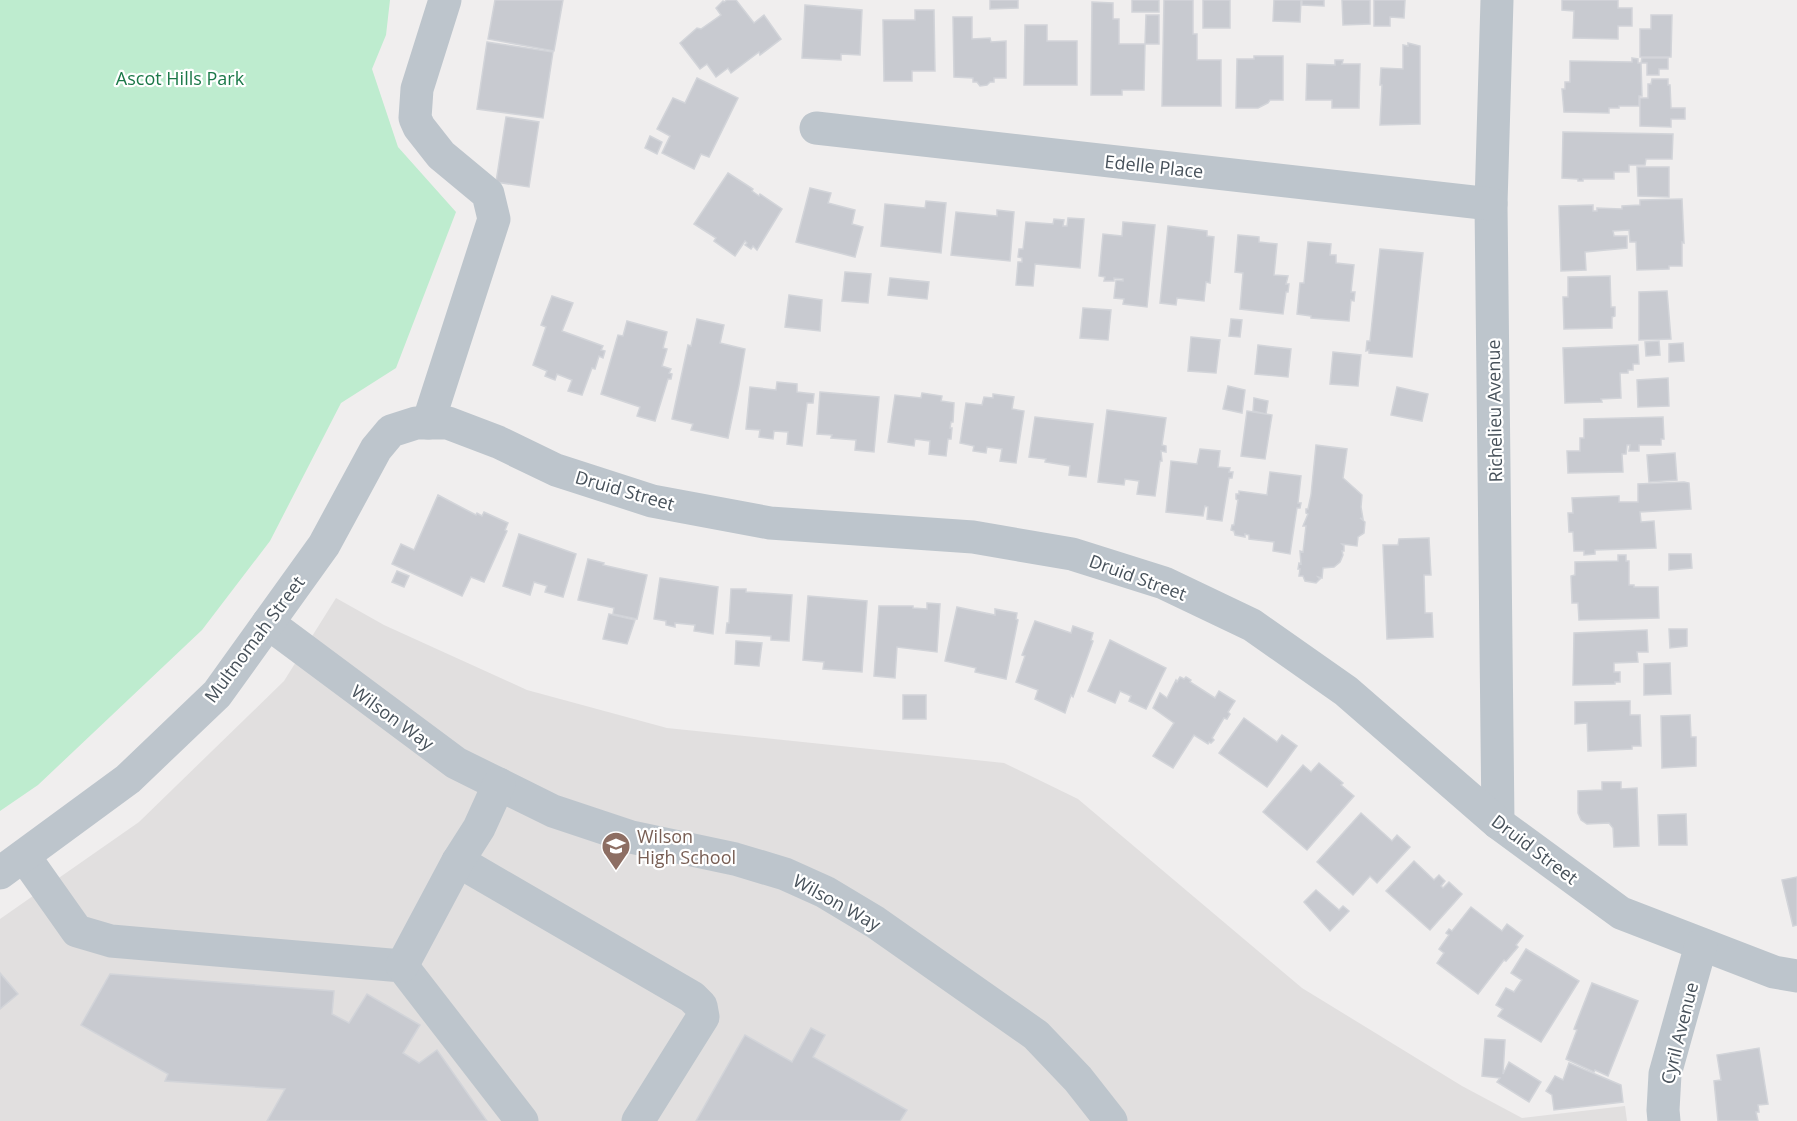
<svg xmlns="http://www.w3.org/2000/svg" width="1797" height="1121" font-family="'Open Sans',sans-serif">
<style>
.education{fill:#e1dfdf}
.green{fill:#beeccf}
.building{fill:#c8cad0;stroke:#d2d4d9;stroke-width:1.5}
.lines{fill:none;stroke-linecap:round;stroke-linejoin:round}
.minor{stroke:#bdc5cc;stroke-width:33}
.labels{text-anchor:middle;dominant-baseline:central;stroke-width:4.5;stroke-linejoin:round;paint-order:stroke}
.park-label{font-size:18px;fill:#1b7848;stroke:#fff}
.street-label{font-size:18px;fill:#47515a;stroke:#fff}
.education-label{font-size:18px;fill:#785e54;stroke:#fff;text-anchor:start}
</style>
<rect width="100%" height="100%" fill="#f0eeee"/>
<path class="education" d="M336,598L384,625L527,690L667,728L1004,763L1078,799L1302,988L1462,1086L1522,1118L1625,1106L1627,1121H0V919L139,822L284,681Z"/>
<path class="green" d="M0,0H390L386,35L372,69L398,147L456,212L396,368L341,403L270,541L202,630L38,785L0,811Z"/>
<g class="building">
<path d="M495,0H563L554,51L488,39Z"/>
<path d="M727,0H736L754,23L764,15L781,39L760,55L759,52L731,73L728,68L716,77L707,64L700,69L680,43L697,28L701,29L721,15L716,8L723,1L724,2Z"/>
<path d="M990,0H1018V8L990,9Z"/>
<rect x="1132" y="0" width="27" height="12"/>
<path d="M1164,0H1193V34H1197V60H1221V106H1162Z"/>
<rect x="1203" y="0" width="27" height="28"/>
<path d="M1274,0H1301L1300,22L1273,21Z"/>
<path d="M1302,0H1324V6L1302,5Z"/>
<path d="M1342,0H1370V24L1343,25Z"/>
<path d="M1374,0H1405L1404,18L1390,17V26H1374Z"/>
<path d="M1562,0H1618V8H1632V26H1618V39L1573,38L1574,11L1562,10Z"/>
<path d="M1092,2L1113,3V19H1119V44H1145L1144,90H1122V95H1091Z"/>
<path d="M805,5L862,10L860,55L841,54V60L802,58Z"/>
<path d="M915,10H934L935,71H912V81H884L883,20H915Z"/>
<path d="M1146,15H1159V44H1145Z"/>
<path d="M1651,15H1672L1671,57H1640V29H1651Z"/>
<path d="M953,17H972V39L990,38L991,42L1006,41V78H994V82H990L987,85L980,86L977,82H973V78L954,77Z"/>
<path d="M1025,25H1047V41H1077V85H1024Z"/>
<path d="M487,42L553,52L543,118L477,109Z"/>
<path d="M1408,43L1420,46V124L1380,125L1382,85H1380L1381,68L1403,69V45L1408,46Z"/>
<path d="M1254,56H1283V100H1270L1268,103L1258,108H1236L1237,59H1254Z"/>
<path d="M1632,58L1638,59V63H1641L1642,96H1639V106H1619V108H1609V113L1564,112L1562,89H1565V82H1570V61L1632,62Z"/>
<path d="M1642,58H1668V69H1659V75H1647V63H1641Z"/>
<path d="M1335,60H1343L1342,64H1360L1359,108H1332V100H1306L1307,64L1335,65Z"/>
<path d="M697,78L738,98L709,157L701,154L694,169L662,153L670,136L657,129L673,98L685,103Z"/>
<path d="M1652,79H1668V85H1670L1671,108H1685V119H1671V127L1640,126V98H1648V84H1651Z"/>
<path d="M506,117L539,122L529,187L496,182Z"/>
<path d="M1563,132L1673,134L1672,159H1646L1645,165H1629V172H1614V179H1583V181H1578V179L1562,178Z"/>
<path d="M650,136L662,142L657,154L645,148Z"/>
<path d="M1637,167H1669V197L1638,196Z"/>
<path d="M728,173L753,189L752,191L759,196L760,194L782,209L757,250L753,246L751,249L745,245L747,243L745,241L735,256L714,241L716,238L694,224Z"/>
<path d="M810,188L831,193L828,203L855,210L852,224L863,227L855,257L796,242Z"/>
<path d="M1682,199L1684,243L1682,242V266H1669V269L1637,270L1636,242H1630L1629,230L1613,231L1614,236H1627V248L1585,252L1586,270L1561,271L1559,206L1593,205V211H1597V208L1622,209V206L1640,205V200Z"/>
<path d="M926,201L946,203L941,253L881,246L885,204L925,208Z"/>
<path d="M997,210L1014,212L1010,261L951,255L956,212L997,216Z"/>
<path d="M1068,218L1084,219L1080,268L1035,264L1033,286L1016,285L1018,262H1022V258L1018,257L1019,249H1023L1026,222L1053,224L1054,219L1064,220L1063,226H1067Z"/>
<path d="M1123,222L1155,225L1147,307L1123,304L1124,299L1114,298L1116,280L1123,281V279L1114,278V281H1104L1105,277L1099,276L1103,234L1122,236Z"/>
<path d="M1168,226L1207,231V236L1214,237L1210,283L1206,282L1204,301L1177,298L1176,305L1160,303Z"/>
<path d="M1238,235L1259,237V242L1277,244L1274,275L1288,276L1286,284H1289L1288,292H1286L1283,314L1240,309L1243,273L1235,272Z"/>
<path d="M1308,242L1331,244L1330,255H1336V263L1354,265L1351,292H1355L1354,301L1351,300L1349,321L1311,318V316L1297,314L1300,283H1304Z"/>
<path d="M1380,249L1423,253L1412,357L1369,353V350L1366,351L1367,341H1370Z"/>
<path d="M845,272L871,274L868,303L842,301Z"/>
<path d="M1610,276L1611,307H1615V316L1612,317V328L1564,329L1563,297H1568V277Z"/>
<path d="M890,278L929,282L927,299L888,295Z"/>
<path d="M1667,291L1671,339L1639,340V292Z"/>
<path d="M789,295L822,300L820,331L785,327Z"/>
<path d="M552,296L573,303L562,331L603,346L601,350L605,351L603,358L599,356L595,369L592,368L582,395L568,391L572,380L557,374L555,380L545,376L547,371L533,365L546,327L541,325Z"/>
<path d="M1083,308L1111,310L1108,340L1080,338Z"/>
<path d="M697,319L724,325L720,343L745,349L739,385L728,438L691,430L693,424L672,419L688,345L691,346Z"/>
<path d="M1231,319L1242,320L1240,337L1229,336Z"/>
<path d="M627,321L667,332L663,348L667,349L662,366L671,369L669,373L672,374L671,379H668L655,421L637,416L640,407L601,394L618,335L623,336Z"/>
<path d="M1191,337L1220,340L1216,373L1188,371Z"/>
<path d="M1659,341L1660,355L1646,356L1645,342Z"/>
<path d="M1683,343L1684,361L1669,362V344Z"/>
<path d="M1258,345L1291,349L1288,377L1255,374Z"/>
<path d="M1638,345L1639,364H1633V370H1628V373H1620L1621,398L1601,399L1602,402L1565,403L1563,348Z"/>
<path d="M1333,352L1361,355L1358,386L1330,384Z"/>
<path d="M1668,378L1669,406L1638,407L1637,380Z"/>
<path d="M777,382L797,384V392L814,394L813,403H807L802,446L787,444L788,432L774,431L773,439L759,437L760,430L746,429L750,387L776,390Z"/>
<path d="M1228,386L1245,390L1242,413L1223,409Z"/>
<path d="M1397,387L1428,394L1422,421L1391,415Z"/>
<path d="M820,392L879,397L874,452L855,450L856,440L831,438L832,435L817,434Z"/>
<path d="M922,393L942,396L941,401L954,403L953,422H951L950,428H952L951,439H948L946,456L929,454L930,441L915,439L914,446L888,442L895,395L921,398Z"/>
<path d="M993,394L1014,397L1012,409L1024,411L1016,463L1000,461L1002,449L987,447L986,453L973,451L974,446L960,443L966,403L982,405L984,397L993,398Z"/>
<path d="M1254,398L1268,401L1266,414L1253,411Z"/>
<path d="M1107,410L1166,418L1162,445L1166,446V452L1161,451L1162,461H1160L1155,496L1137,494L1139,481L1125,479L1124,485L1098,482Z"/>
<path d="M1247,411L1272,415L1265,459L1241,456Z"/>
<path d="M1035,417L1093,424L1086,477L1069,475L1070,466L1045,462L1046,459L1029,457Z"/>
<path d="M1663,417L1664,439H1661V445H1639V451H1629L1630,445H1627L1626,454H1622L1623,472L1568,473L1567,451H1580V438H1584V419Z"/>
<path d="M1316,445L1347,449L1343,478L1362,495L1361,507L1363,519L1360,518L1365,522L1364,533L1358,537L1357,546L1342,544L1344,546V551H1342L1343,555L1340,562L1334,567L1323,568L1322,578L1318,577L1320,579L1316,583L1305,581L1303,576H1299L1300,569H1298L1299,563L1301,564L1300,551L1303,552L1306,526H1303L1308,514L1306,513V509H1308L1311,495Z"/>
<path d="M1200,449L1220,451L1218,467L1230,468L1229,472H1233L1232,478H1229L1222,521L1207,519L1208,507L1205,506L1203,516L1166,512L1171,461L1197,464Z"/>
<path d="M1675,453L1677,480L1649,482L1647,455Z"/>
<path d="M1270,472L1301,476L1298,503H1301L1300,508H1297L1290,554L1273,551L1274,542L1249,539V535L1245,534V537L1235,535L1234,531L1231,530L1232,525H1234L1238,500L1236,499V494H1239V491L1267,495Z"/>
<path d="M1684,482L1689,483L1691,509L1640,512L1641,522L1654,521L1656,548L1595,550V554L1584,555V551H1574L1573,532H1569L1568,513H1573L1572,498L1619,496V502H1638V484Z"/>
<path d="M438,495L476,515L477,513L482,516L484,512L508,523L505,530L507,531L484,582L471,577L462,596L392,564L401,544L414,550Z"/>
<path d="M519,534L576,554L563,597L545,592L547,586L534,582L530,595L503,586Z"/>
<path d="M1429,538L1431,575H1424L1425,613H1432L1433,637L1387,639L1383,545H1398L1399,539Z"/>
<path d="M1669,554H1691L1692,568L1669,570Z"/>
<path d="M1618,555H1626V561H1629V585H1634V587H1658L1659,618L1579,620L1578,603H1572L1571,576L1575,575V562L1618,561Z"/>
<path d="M588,559L604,563L603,565L647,575L637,619L613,614L614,608L578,600Z"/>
<path d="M397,571L409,576L404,587L392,582Z"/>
<path d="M660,578L718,587L713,634L694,631L695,625L675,623V627L666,625V621L654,619Z"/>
<path d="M731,589H746V592L792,595L789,641L771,640V636L726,633L727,623H729Z"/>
<path d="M808,596L867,601L862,672L823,669L824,662L803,660Z"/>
<path d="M927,603L940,604L937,652L897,647L895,678L874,676L879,606H913V608L927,609Z"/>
<path d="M957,607L995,615V609L1017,613L1016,619L1018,620L1006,679L975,672L976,668L945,661Z"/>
<path d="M609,614L635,620L627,644L603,639Z"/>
<path d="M1035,621L1071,633L1073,626L1093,633L1091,640L1093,641L1073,697L1071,695L1065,713L1035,699L1038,690L1016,682L1025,656L1022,655Z"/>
<path d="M1669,629H1687V646L1670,648Z"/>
<path d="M1647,630L1648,652H1637L1638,662L1614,663V672H1620V682H1615V684L1573,685L1574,633Z"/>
<path d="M1110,640L1166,668L1146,709L1129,701L1131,696L1120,691L1115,703L1088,691Z"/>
<path d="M736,641L762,643L759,666L735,664Z"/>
<path d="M1670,663L1671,694L1644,695V664Z"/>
<path d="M1180,677L1184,679L1186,677L1191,680L1190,682L1215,698L1219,691L1235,701L1228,712L1230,714L1227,719L1224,718L1212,738L1214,740L1211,743L1209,742L1208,744L1194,735L1173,768L1153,756L1174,723L1153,708L1160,693L1167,698L1176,680L1177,682Z"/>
<rect x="903" y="695" width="23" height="24"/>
<path d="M1630,701V715H1640L1641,746H1632V749L1588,751L1587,723L1575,724V702Z"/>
<path d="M1690,715L1691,737H1696V766L1662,768L1661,716Z"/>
<path d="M1244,718L1277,742L1282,735L1297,746L1267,787L1219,753Z"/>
<path d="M1319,763L1343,783L1341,785L1354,796L1307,850L1263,812L1303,765L1311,772Z"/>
<path d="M1602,782H1621V789L1637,788L1639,846L1614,847L1613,828L1609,823L1587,824L1581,820L1578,813V791L1602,790Z"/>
<path d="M1361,813L1392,841L1397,835L1410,847L1377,883L1370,876L1353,895L1317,862Z"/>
<path d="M1686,814L1687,845H1659L1658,815Z"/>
<path d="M1414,861L1434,880L1439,875L1445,881L1441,886L1443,888L1449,882L1462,894L1430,930L1386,891Z"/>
<path d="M1797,877V925L1793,926L1782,880Z"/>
<path d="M1316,890L1339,910L1343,906L1349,911L1330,931L1304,902Z"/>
<path d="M1471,907L1502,931L1507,924L1523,936L1516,945L1518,947L1506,961L1504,960L1478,994L1437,963L1444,953L1439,949L1449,935L1446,933L1449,929L1452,931Z"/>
<path d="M1526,949L1579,981L1541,1042L1498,1016L1503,1009L1496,1005L1506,988L1514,992L1522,980L1511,973Z"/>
<path d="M0,973L18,994L0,1009Z"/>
<path d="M110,974L334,991L332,1014L349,1023L367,994L420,1025L403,1053L419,1063L437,1050L487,1121H267L285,1089L165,1081L168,1074L81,1025Z"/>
<path d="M1592,983L1638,1001L1608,1076L1595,1070L1594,1072L1566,1059L1577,1030L1574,1029Z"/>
<path d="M811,1028L825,1035L813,1057L907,1110L900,1121H696L745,1035L792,1062Z"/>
<path d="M1485,1039L1505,1040L1503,1074L1509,1062L1541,1082L1529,1102L1497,1082L1500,1078L1482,1076Z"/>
<path d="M1759,1048L1768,1104L1758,1105L1759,1112H1756L1758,1121H1718L1714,1081L1721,1080L1717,1055Z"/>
<path d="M1569,1063L1621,1085L1623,1102L1554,1110L1552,1095L1546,1091L1555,1076L1563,1080Z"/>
</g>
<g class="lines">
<g class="minor">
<path d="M1497,0L1491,204L1498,823"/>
<path d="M816,128L1491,204"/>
<path d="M428,423L494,219L488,194L441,155L419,127L415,118L417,89L445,0"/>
<path d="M268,623L456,763L553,811L631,837L735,859L785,874L825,892L875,922L1036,1035L1078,1079L1111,1121"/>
<path d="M24,856L77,931L111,941L402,966L522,1121"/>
<path d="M458,861L692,997L701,1006L703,1017L638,1121"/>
<path d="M0,873L128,779L217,694L324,545L376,449L391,431L416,423H448L498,442L556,470L652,501L770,523L973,537L1072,554L1164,583L1252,625L1346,691L1498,823L1621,913L1774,972L1797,976"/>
<path d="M402,966L458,861L479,828L499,784"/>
<path d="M1664,1121L1663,1110L1665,1074L1701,945"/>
</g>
</g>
<defs>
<g id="school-pin" transform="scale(1.5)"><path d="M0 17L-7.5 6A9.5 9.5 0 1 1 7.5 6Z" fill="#8d6e63" stroke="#fff"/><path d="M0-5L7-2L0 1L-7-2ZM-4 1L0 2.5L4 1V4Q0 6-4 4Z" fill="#fff"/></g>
</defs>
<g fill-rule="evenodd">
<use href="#school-pin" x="616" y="846"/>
</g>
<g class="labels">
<g class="park-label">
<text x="180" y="78">Ascot Hills Park</text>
</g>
<g class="street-label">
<text transform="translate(1154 166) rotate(6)">Edelle Place</text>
<text transform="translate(1494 411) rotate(-91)">Richelieu Avenue</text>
<text transform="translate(625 490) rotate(16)">Druid Street</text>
<text transform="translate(1138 577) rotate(20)">Druid Street</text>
<text transform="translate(254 639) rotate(-53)">Multnomah Street</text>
<text transform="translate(393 717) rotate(36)">Wilson Way</text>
<text transform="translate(1535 849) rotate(37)">Druid Street</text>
<text transform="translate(837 902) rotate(29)">Wilson Way</text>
<text transform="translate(1679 1033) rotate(-76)">Cyril Avenue</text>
</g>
<g class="education-label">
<text x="637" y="836">Wilson<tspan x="637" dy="21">High School</tspan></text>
</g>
</g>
</svg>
